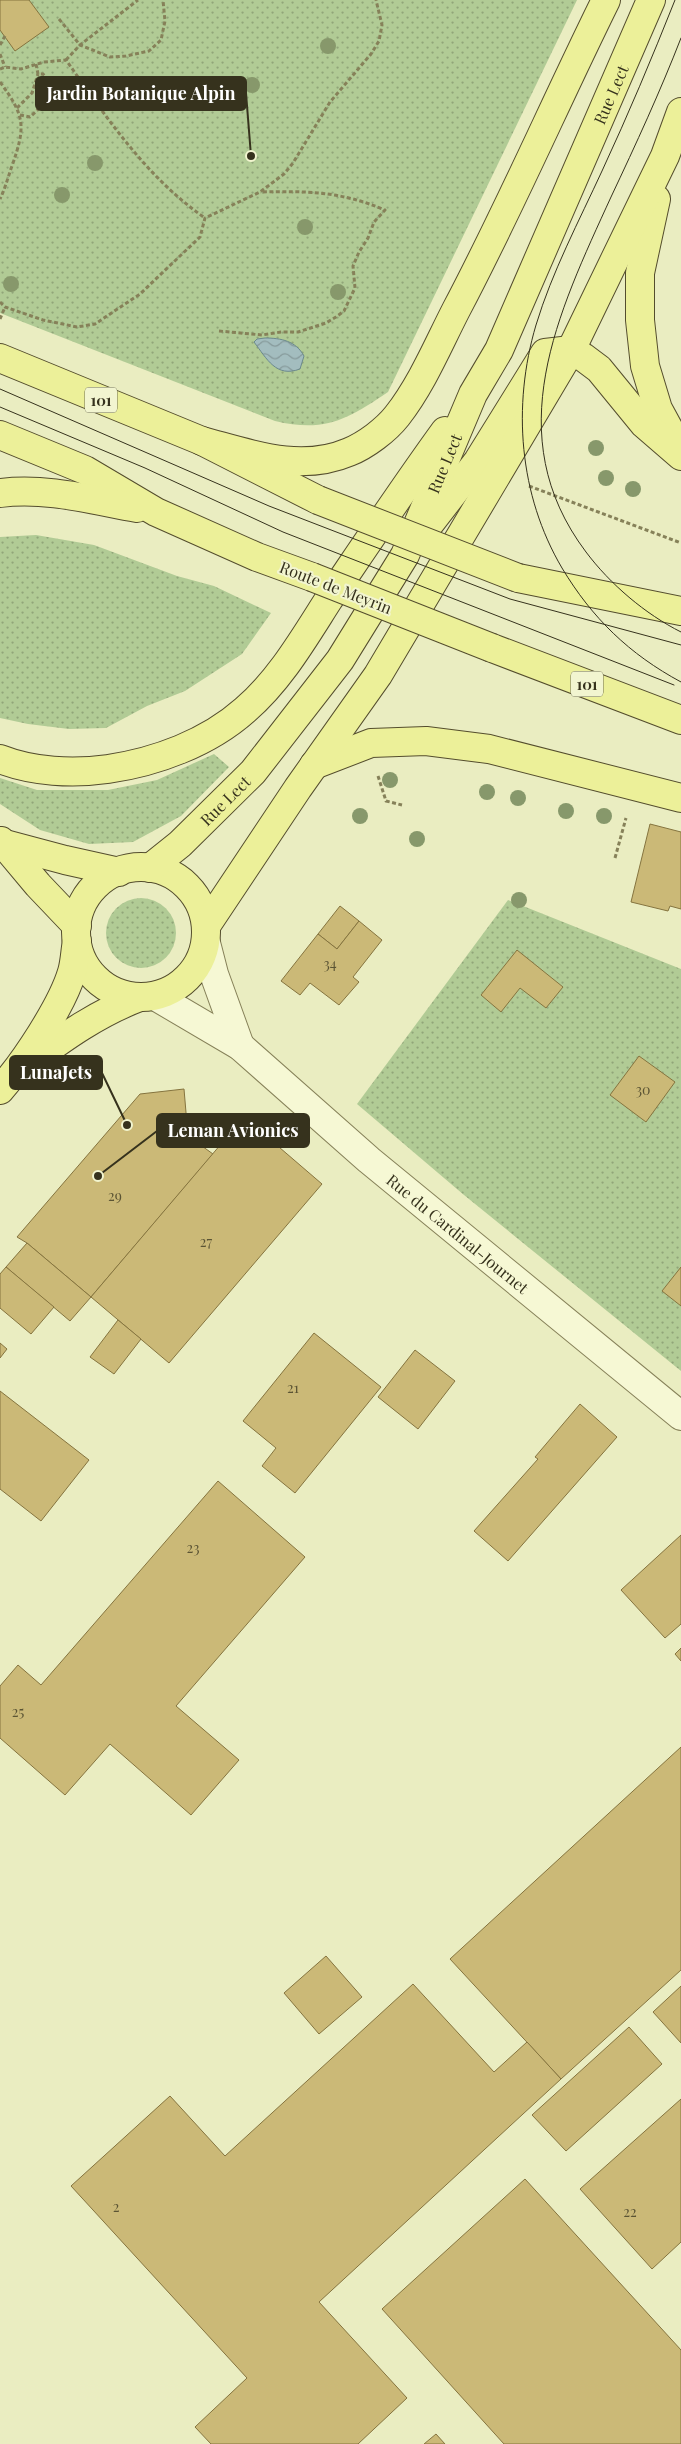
<svg xmlns="http://www.w3.org/2000/svg" width="681" height="2444" font-family="'Playfair Display',serif">
<style>
.green{fill:url(#green-dots)}
.water{fill:url(#water-waves);stroke:#6b898d}
.building{fill:#cbb977;stroke:#85743f}
.lines{fill:none;stroke-linecap:round;stroke-linejoin:round}
.minor-casing{stroke:#868159;stroke-width:30}
.major-casing{stroke:#544d2d;stroke-width:30}
.path{stroke:#868159;stroke-width:3;stroke-dasharray:4 2.5;stroke-linecap:butt}
.minor{stroke:#f6f8d4;stroke-width:28}
.major{stroke:#ecf099;stroke-width:28}
.tram{stroke:#36321d;stroke-width:1}
.major-bridge-casing{stroke:#544d2d;stroke-width:30;stroke-linecap:butt}
.major-bridge{stroke:#ecf099;stroke-width:28}
.tree{fill:#87986b}
.labels{text-anchor:middle;dominant-baseline:central;stroke-width:4;stroke-linejoin:round;paint-order:stroke}
.number-label{font-size:14px;fill:#5b5434}
.shield{fill:#f2f5d0;stroke:#6e6c53;stroke-width:1}
.shield-label{font-size:15px;font-weight:bold;fill:#36321d}
.street-label{font-size:16px;fill:#36321d;stroke:#f2f5d0}
.leader{fill:none;stroke:#36321d;stroke-width:2}
.callout-dot{fill:#36321d;stroke:#f2f5d0;stroke-width:2}
.callout{fill:#36321d;stroke:#36321d;stroke-width:2}
.callout-label{font-size:18px;text-anchor:middle;font-weight:bold;fill:#fff}
</style>
<defs>
<pattern id="green-dots" width="8" height="8" patternUnits="userSpaceOnUse" patternTransform="scale(1.25)"><rect width="8" height="8" fill="#b1cb95"/><path d="M2 2h.1M6 6h.1" fill="none" stroke="#91a579" stroke-width="1.8" stroke-linecap="round"/></pattern>
<pattern id="water-waves" width="16" height="10" patternUnits="userSpaceOnUse" patternTransform="scale(1.25)"><rect width="16" height="10" fill="#a3bdbf"/><path d="M0 5q4-4 8 0t8 0" fill="none" stroke="#869a9b"/></pattern>
</defs>
<rect width="100%" height="100%" fill="#eaedc1"/>
<g class="green">
<path d="M0,0H577L388,392C348,419 325,433 275,421L0,313Z"/>
<path d="M36,535L94,545L177,576L214,586L271,613L242,654L185,691L147,706L106,728L69,729L28,724L0,718V537Z"/>
<path d="M214,754L229,767L181,816L133,842L89,844L40,830L0,804V778L37,790H108L157,780Z"/>
<circle cx="141" cy="933" r="35"/>
<path d="M508,900L681,969V1371L464,1195L357,1104Z"/>
</g>
<path class="water" d="M265,338C281,338 296,341 304,356L300,369C276,378 267,359 254,342L257,339Z"/>
<g class="building">
<path d="M0,0H29L49,27L15,51L0,30Z"/>
<path d="M650,824L681,832V909L670,906L668,911L631,902Z"/>
<path d="M340,906L359,921L337,949L318,934Z"/>
<path d="M359,921L382,940L353,977L359,982L339,1005L310,983L300,995L281,981L318,934L337,949Z"/>
<path d="M517,950L563,987L546,1008L520,988L501,1012L481,995Z"/>
<path d="M639,1056L675,1082L646,1122L610,1095Z"/>
<path d="M184,1089L188,1136L213,1154L91,1297L27,1243L17,1237L140,1094Z"/>
<path d="M244,1117L322,1184L169,1363L91,1297Z"/>
<path d="M27,1243L91,1297L70,1321L6,1267Z"/>
<path d="M6,1267L54,1307L31,1334L0,1308V1274Z"/>
<path d="M681,1267V1306L662,1291Z"/>
<path d="M118,1320L141,1339L114,1374L90,1357Z"/>
<path d="M314,1333L381,1387L295,1493L262,1466L276,1448L243,1421Z"/>
<path d="M0,1343L7,1349L0,1358Z"/>
<path d="M415,1350L455,1381L418,1429L378,1397Z"/>
<path d="M0,1391L89,1460L41,1521L0,1489Z"/>
<path d="M580,1404L617,1437L508,1561L474,1531L538,1459L535,1457Z"/>
<path d="M218,1481L305,1557L176,1706L239,1760L191,1815L110,1744L65,1795L0,1738V1686L18,1665L41,1685Z"/>
<path d="M681,1535V1624L665,1638L621,1590Z"/>
<path d="M681,1648V1661L675,1654Z"/>
<path d="M681,1747V1970L561,2079L450,1959Z"/>
<path d="M326,1956L362,1997L319,2034L284,1993Z"/>
<path d="M413,1984L494,2072L527,2042L561,2079L319,2302L407,2398L358,2444H211L195,2427L247,2378L71,2186L170,2096L225,2156Z"/>
<path d="M681,1986V2043L653,2012Z"/>
<path d="M629,2027L662,2064L566,2151L532,2115Z"/>
<path d="M681,2099V2242L652,2269L580,2189Z"/>
<path d="M525,2179L681,2350V2444H504L382,2309Z"/>
<path d="M436,2434L445,2444H424Z"/>
</g>
<g class="lines">
<g class="minor-casing">
<g id="minor">
<path d="M206,943L214,974L240,1046"/>
<path id="s1" d="M155,996L240,1046L369,1160L681,1416"/>
</g>
</g>
<g class="major-casing">
<g id="major">
<path d="M656,199L640,273V320L645,366L658,409L676,442"/>
<path d="M0,358L202,441L318,500"/>
<path d="M0,435L85,470L156,512L257,557L312,577"/>
<path d="M202,441C251,454 300,473 349,452C366,445 386,430 397,416C422,384 438,345 456,310C510,208 555,103 606,0"/>
<path d="M0,493C46,487 92,500 137,508"/>
<path d="M427,527L478,461L545,353L571,350L583,357L599,369L644,424L681,456"/>
<path d="M518,578L681,611"/>
<path d="M492,648L681,720"/>
<path d="M0,759C33,772 73,774 108,769C156,762 208,743 245,710C280,680 304,638 329,599C367,543 405,486 445,431"/>
<path d="M314,765L371,743L426,741L489,749L681,798"/>
<path d="M1,841L38,885L77,926"/>
<path d="M5,844L65,860L119,872"/>
<circle cx="141" cy="932" r="65"/>
<path id="s2" d="M150,868L180,844L253,772L340,660L405,555L473,394L499,350L651,0"/>
<path d="M206,926L298,788L378,675L571,350L665,156L681,112"/>
<path d="M26,1065C63,1038 97,1013 140,997"/>
<path d="M0,1090C24,1063 62,1006 72,972C75,962 75,951 77,941"/>
</g>
</g>
<g class="path">
<path d="M59,19L80,45L110,57L126,56L149,51L161,40L165,21L163,0"/>
<path d="M0,45L5,36"/>
<path d="M0,54L5,67"/>
<path d="M66,60L80,45L138,0"/>
<path d="M36,64L38,74H43L53,86L61,90"/>
<path d="M0,69L5,67L21,69L44,62L66,60C107,118 146,177 205,218"/>
<path d="M0,82C25,116 26,126 12,166C8,177 5,189 0,199"/>
<path d="M17,108L32,93L38,74"/>
<path d="M20,115L30,117L46,102L58,99L61,90L68,91L81,81"/>
<path d="M0,302L5,307L43,320L77,327L95,324L140,294L200,237L205,218L260,192L284,174L293,163L330,102L371,54L379,41L382,25L376,0"/>
<path d="M0,319L5,307"/>
<path d="M219,331L262,335L281,332H298L326,323L336,317L344,311L355,288L353,266L359,252L368,238L374,222L385,210C340,191 307,191 260,192"/>
<path d="M529,486L681,543"/>
<path d="M378,776L386,801L402,805"/>
<path d="M615,858L626,818"/>
</g>
<use href="#minor" class="minor"/>
<use href="#major" class="major"/>
<g class="tram">
<path d="M675,0C652,58 628,115 602,171C579,221 552,272 536,325C512,406 519,495 562,568C592,618 629,654 681,682"/>
<path d="M681,38C660,92 636,144 611,197C558,313 498,435 586,552C610,584 645,614 681,632"/>
<path d="M0,389L269,506L510,599L681,645"/>
<path d="M0,407L145,468L283,532L674,685"/>
</g>
<g class="major-bridge-casing">
<g id="major-bridge">
<path d="M318,500L518,578"/>
<path d="M312,577L492,648"/>
</g>
</g>
<use href="#major-bridge" class="major-bridge"/>
</g>
<g class="tree">
<circle cx="328" cy="46" r="8"/>
<circle cx="252" cy="85" r="8"/>
<circle cx="95" cy="163" r="8"/>
<circle cx="62" cy="195" r="8"/>
<circle cx="305" cy="227" r="8"/>
<circle cx="11" cy="284" r="8"/>
<circle cx="338" cy="292" r="8"/>
<circle cx="596" cy="448" r="8"/>
<circle cx="606" cy="478" r="8"/>
<circle cx="633" cy="489" r="8"/>
<circle cx="390" cy="780" r="8"/>
<circle cx="487" cy="792" r="8"/>
<circle cx="518" cy="798" r="8"/>
<circle cx="566" cy="811" r="8"/>
<circle cx="360" cy="816" r="8"/>
<circle cx="604" cy="816" r="8"/>
<circle cx="417" cy="839" r="8"/>
<circle cx="519" cy="900" r="8"/>
</g>
<g class="labels">
<g class="number-label">
<text x="330" y="963">34</text>
<text x="643" y="1089">30</text>
<text x="115" y="1195">29</text>
<text x="206" y="1241">27</text>
<text x="293" y="1387">21</text>
<text x="193" y="1547">23</text>
<text x="18" y="1711">25</text>
<text x="116" y="2206">2</text>
<text x="630" y="2211">22</text>
</g>
<g class="shield">
<rect x="85" y="387.5" width="32" height="25" rx="4"/>
<rect x="571" y="671.5" width="32" height="25" rx="4"/>
</g>
<g class="shield-label">
<text x="101" y="400">101</text>
<text x="587" y="684">101</text>
</g>
<g class="street-label">
<text stroke="none"><textPath href="#s2" startOffset="911">Rue Lect</textPath></text>
<text stroke="none"><textPath href="#s2" startOffset="506">Rue Lect</textPath></text>
<text transform="translate(336 587) rotate(21)">Route de Meyrin</text>
<text stroke="none"><textPath href="#s2" startOffset="101">Rue Lect</textPath></text>
<text stroke="none"><textPath href="#s1" startOffset="386">Rue du Cardinal-Journet</textPath></text>
</g>
</g>
<path class="leader" d="M251 156L246 93M127 1125L102 1073M98 1176L157 1131"/>
<g class="callout-dot">
<circle cx="251" cy="156" r="5"/>
<circle cx="127" cy="1125" r="5"/>
<circle cx="98" cy="1176" r="5"/>
</g>
<g class="callout">
<rect x="36" y="77" width="210" height="33" rx="5"/>
<rect x="10" y="1056" width="92" height="33" rx="5"/>
<rect x="157" y="1114" width="152" height="33" rx="5"/>
</g>
<g class="callout-label">
<text x="141" y="100">Jardin Botanique Alpin</text>
<text x="56" y="1079">LunaJets</text>
<text x="233" y="1137">Leman Avionics</text>
</g>
</svg>
